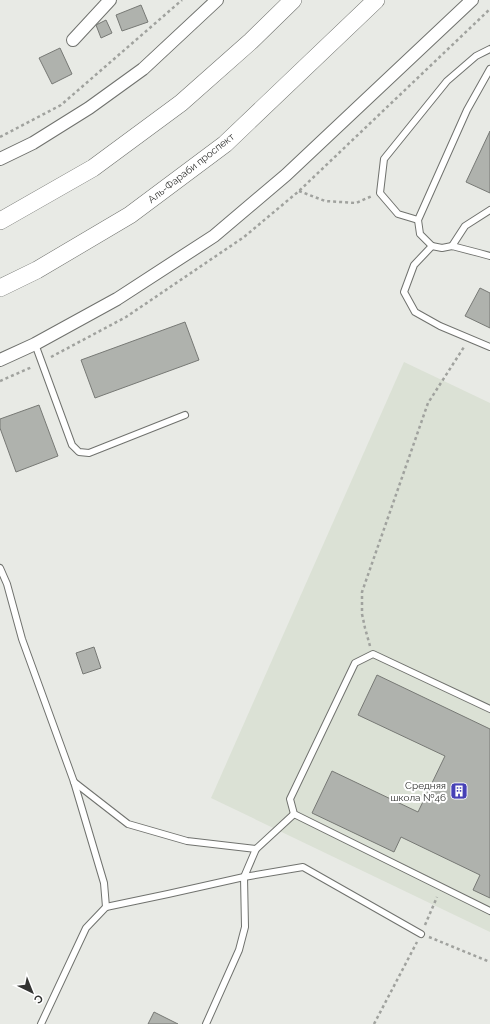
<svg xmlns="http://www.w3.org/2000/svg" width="490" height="1024" font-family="Raleway,sans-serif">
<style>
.built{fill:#dbe1d5}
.building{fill:#afb2ad;stroke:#777975}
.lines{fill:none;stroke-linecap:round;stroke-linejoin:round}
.lane-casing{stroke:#70726e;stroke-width:8}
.street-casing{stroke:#70726e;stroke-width:14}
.secondary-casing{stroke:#70726e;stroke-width:18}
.path{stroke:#a0a29e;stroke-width:2.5;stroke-dasharray:3 3;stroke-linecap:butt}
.lane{stroke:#fff;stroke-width:6}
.street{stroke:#fff;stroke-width:12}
.secondary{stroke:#fff;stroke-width:17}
.labels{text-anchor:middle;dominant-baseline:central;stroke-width:4;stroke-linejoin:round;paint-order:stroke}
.street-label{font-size:10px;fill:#333432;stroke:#fff}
.poi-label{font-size:10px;fill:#333432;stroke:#fff;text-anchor:end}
</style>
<rect width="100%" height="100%" fill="#e8eae5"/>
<path class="built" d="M404,362L490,403V932L211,798Z"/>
<g class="building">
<path d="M141,5L148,22L122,31L116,15Z"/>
<path d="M106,20L112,33L101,38L96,25Z"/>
<path d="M60,48L72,74L52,84L39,58Z"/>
<path d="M490,131V193L466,182Z"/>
<path d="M480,288L490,293V328L465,316Z"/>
<path d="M185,322L199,360L95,398L81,360Z"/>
<path d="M39,405L58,456L16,472L0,428V419Z"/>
<path d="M94,647L101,668L83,674L76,653Z"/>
<path d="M377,675L490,729V898L473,890L480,875L401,837L394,852L312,813L332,771L418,812L445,756L358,715Z"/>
<path d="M154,1012L178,1024H148Z"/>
</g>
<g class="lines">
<g class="lane-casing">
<g id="lane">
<path d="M490,69L467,110L418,220L420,234L432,246L442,248L452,246L479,253L490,256"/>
<path d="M418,220L398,214L380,193L384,159L447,81L476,56L490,49"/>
<path d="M432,246L414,265L404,292L415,312L440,326L490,347"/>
<path d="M452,246L465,226L490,210"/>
<path d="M35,344L72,445L79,452L89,453L185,415"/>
<path d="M0,568L7,584L22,639L74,782L104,883L106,907"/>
<path d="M490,709L373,654L355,663L290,799L294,814L490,911"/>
<path d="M74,782L128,824L187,841L256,849"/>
<path d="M41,1024L86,928L106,907L168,894L244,877L303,867L421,934"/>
<path d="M206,1024L239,950L245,927L244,877L256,849L294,814"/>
</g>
</g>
<g class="street-casing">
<g id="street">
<path d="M73,40L110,0"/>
<path d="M0,159L33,143L89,108L143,69L217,0"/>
<path d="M0,360L35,344L117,299L214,236L286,175L472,0"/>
</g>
</g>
<g class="secondary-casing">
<g id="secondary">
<path d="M0,221L93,168L181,103L251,41L293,0"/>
<path d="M0,288L37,270L130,215L225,144L376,0"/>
</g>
</g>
<g class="path">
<path d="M0,137L61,105L182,0"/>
<path d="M299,191L325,201L356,203L372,196"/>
<path d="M51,357L126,317L244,237L299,191L490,9"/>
<path d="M0,381L32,367"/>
<path d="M370,646L365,628L362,614V592L428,403L464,347"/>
<path d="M425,925L437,897"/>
<path d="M429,937L490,962"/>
<path d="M374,1024L417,942"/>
</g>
<use href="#lane" class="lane"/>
<use href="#street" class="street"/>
<use href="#secondary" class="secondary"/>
</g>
<defs>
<g id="building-square" transform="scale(0.9)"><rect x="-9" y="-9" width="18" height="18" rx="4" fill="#4640b6" stroke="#fff"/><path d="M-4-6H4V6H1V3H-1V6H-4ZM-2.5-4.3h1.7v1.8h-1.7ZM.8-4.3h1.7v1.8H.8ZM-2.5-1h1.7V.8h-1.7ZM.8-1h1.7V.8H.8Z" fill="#fff"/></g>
</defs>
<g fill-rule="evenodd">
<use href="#building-square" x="459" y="791"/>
</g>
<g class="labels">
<g class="street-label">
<text transform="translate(191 168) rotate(-38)">Аль-Фараби проспект</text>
</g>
<g class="poi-label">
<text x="446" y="785">Средняя<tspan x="446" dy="12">школа №46</tspan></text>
</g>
</g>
<g transform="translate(32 992) rotate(137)" stroke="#ffffff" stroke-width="3" paint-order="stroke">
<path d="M0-3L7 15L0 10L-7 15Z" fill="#333432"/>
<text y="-6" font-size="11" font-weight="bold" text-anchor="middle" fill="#333432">С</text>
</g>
</svg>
